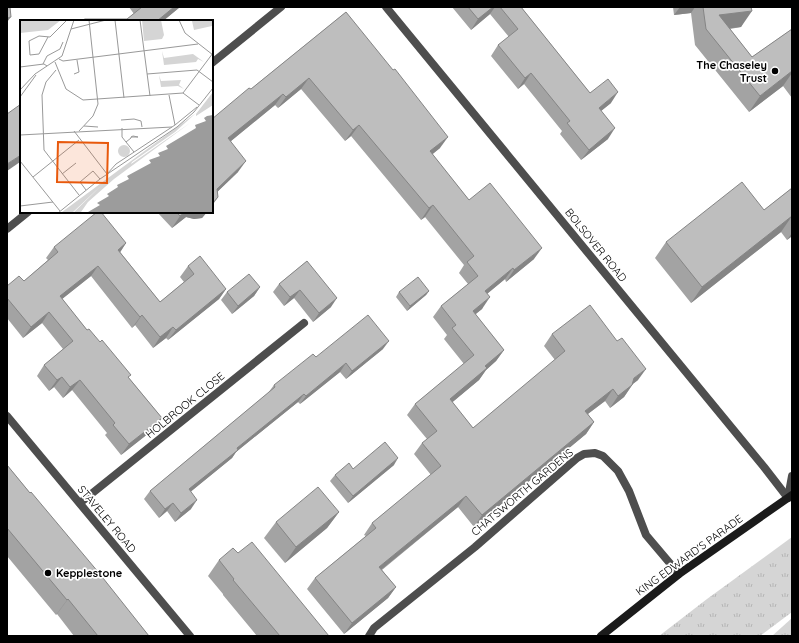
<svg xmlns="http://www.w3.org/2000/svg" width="799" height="643" font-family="Quicksand,sans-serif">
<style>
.grass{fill:url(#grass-tufts)}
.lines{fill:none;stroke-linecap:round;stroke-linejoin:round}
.minor{stroke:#4e4e4e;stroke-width:8}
.secondary{stroke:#1b1b1b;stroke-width:8}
.wall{fill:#a3a3a3}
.shaded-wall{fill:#858585}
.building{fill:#bebebe;stroke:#858585}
.poi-dot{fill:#000;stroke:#fff;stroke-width:1.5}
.labels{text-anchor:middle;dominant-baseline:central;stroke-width:3.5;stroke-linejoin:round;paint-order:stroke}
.poi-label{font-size:11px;font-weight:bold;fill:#000;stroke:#fff;text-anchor:end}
.street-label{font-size:11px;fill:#000;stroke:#fff}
.inset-road{fill:none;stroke:#999;stroke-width:1}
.view{fill:#e8590c;fill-opacity:0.15;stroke:#e8590c;stroke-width:2}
.inset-edge{fill:none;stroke:#000;stroke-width:2}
</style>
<defs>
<pattern id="grass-tufts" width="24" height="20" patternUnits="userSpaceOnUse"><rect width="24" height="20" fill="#d5d5d5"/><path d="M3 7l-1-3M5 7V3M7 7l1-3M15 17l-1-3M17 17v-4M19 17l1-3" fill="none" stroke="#b5b5b5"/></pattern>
</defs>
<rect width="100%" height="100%" fill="#fff"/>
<g class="grass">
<path d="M792,537V612L760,636H659L707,599Z"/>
<path d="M792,618V636H772Z"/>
</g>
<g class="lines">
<g class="minor">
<path d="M386,7L764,467L788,498"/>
<path d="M212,63L281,7"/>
<path d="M7,229L28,212"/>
<path d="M7,416L190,636"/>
<path d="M788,498L792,476"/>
<path d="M80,503L304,323"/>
<path d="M369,636L374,628L475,547L577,458L584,454L595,453L603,456L618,471L629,491L646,535L679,574"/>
</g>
<path class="secondary" d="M601,636L679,574L792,495"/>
</g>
<g class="wall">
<path d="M129,7H180L163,21H80L127,19L134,14Z"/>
<path d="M452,7H521L590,93L611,103L601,111L608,139L581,160L560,134L562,131L524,84L518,89L491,56L498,45L509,37L490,14L471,30Z"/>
<path d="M673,7H751L741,27L730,29L752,57L792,29V98L783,86L749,112L695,45L691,13L674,15Z"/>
<path d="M346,12L440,148L432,154L469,200L534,259L506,282L505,279L487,294L482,309L475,314L504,350L496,361L486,370L479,380L452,402L473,428L555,360L544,346L552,334L638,380L633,384L624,397L610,408L605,401L588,414L594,422L586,434L474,527L458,507L382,570L396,587L388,598L344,634L307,589L315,578L366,536L364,535L372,523L431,475L414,454L422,443L427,439L407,415L415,404L464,364L444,339L447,335L433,317L441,306L468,284L459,273L464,265L425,217L421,220L351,136L345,141L301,89L278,108L275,105L231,141L238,172L217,192L218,197L212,206V119L251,89Z"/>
<path d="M792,188V239L791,237L787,240L781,232L691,303L655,258L666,242L764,210Z"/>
<path d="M157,212H207L202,218L194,219L186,217L172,228Z"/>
<path d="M126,243L120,252L160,302L184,282L180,277L188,266L226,289L219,299L168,340L166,338L153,348L135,325L132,328L91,276L62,299L87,330L129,378L162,418L154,429L121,455L105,435L107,433L72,390L63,398L54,387L49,391L37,376L44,365L63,349L42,323L23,338L7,318V286L24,281L48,260L46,258L54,247Z"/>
<path d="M307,261L331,307L313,322L294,298L284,306L273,292L279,284Z"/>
<path d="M260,287L254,296L232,314L221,300L227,292Z"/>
<path d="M429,291L426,295L407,311L396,297L399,292Z"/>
<path d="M383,349L346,379L340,372L300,404L298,402L236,452L232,458L190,492L191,509L175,522L167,511L159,518L144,499L150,491L268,393L274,385L316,357Z"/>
<path d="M7,465L30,493L149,636H74L57,614L56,615L7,556Z"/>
<path d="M394,465L348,503L330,481L335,475L353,469Z"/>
<path d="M339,512L327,528L285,563L264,538L276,522Z"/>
<path d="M238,553L329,636H257L223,595V594L208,576L219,560Z"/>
</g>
<g class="shaded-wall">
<path d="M174,7H180L163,21H157Z"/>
<path d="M493,7H495L490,14L471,30L478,19Z"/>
<path d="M680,7H695L691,13L674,15Z"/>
<path d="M752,11L741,27L708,31L719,15Z"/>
<path d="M11,17L7,22V18Z"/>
<path d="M792,71V73L783,86L749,112L760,96Z"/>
<path d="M531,73L524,84L518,89L525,78Z"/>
<path d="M309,78L301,89L278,108L286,97Z"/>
<path d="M618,92L611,103L591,119L599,108Z"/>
<path d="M283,94L275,105L220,150L228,138Z"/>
<path d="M359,125L351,136L345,141L353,130Z"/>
<path d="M615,128L608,139L581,160L589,150Z"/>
<path d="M448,137L440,148L422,163L430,151Z"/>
<path d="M21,155L20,162L7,171V164Z"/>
<path d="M246,161L238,172L212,197L217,189Z"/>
<path d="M433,205L425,217L421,220L429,208Z"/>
<path d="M185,212H207L202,218L194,219L186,217L172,228L180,216Z"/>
<path d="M792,216L781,232L691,303L702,287Z"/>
<path d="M792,233V236L787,240Z"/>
<path d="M126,243L119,254L118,250Z"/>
<path d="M542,248L534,259L506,282L514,270Z"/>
<path d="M98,266L91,276L52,307L60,296Z"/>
<path d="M513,268L505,279L477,302L485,291Z"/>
<path d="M260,287L254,296L232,314L238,306Z"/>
<path d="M226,289L219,299L168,340L176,330Z"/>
<path d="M300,290L294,298L284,306L290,297Z"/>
<path d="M429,291L426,295L407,311L410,306Z"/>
<path d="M490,297L482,309L465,323L473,311Z"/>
<path d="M337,298L331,307L313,322L319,313Z"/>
<path d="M49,312L42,323L23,338L31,327Z"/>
<path d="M142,315L135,325L132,328L140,317Z"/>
<path d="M173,327L166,338L153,348L160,337Z"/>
<path d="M389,341L383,349L346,379L352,371Z"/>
<path d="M504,350L496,361L486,370L479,380L442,411L450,399L485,366Z"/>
<path d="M346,363L340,372L300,404L306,396Z"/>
<path d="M646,369L638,380L626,389L634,378Z"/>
<path d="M62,377L54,387L49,391L57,380Z"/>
<path d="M80,380L72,390L63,398L70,387Z"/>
<path d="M632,385L624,397L610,408L618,396Z"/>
<path d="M613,389L605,401L577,422L585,411Z"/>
<path d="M304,394L298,402L236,452L232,458L183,498L189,489L237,448Z"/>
<path d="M162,418L154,429L121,455L129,444Z"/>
<path d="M594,422L586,434L474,527L482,515Z"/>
<path d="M398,458L394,465L348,503L353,496Z"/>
<path d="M466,496L458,507L371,578L379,567Z"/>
<path d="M197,500L191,509L175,522L181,513Z"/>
<path d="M173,503L167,511L159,518L165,509Z"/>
<path d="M339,512L327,528L285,563L296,547Z"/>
<path d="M396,587L388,598L344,634L352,623Z"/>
<path d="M68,599L57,614L56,615L67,600Z"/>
</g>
<g class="building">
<path d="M7,7H10L11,17L7,18Z"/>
<path d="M142,7H174L157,21H80L85,19H127Z"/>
<path d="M468,7H493L478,19Z"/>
<path d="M500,7H521L590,93L608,79L618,92L599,108L615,128L589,150L567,123L570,121L531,73L525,78L498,45L518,29Z"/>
<path d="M703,7H751L752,11L719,15L752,57L792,29V71L760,96L706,29Z"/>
<path d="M346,12L393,70L395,69L448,137L430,151L469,200L490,183L542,248L514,270L513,268L485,291L490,297L473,311L504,350L485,366L487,368L450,399L473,428L565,351L552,334L590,305L617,341L622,338L646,369L634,378L632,385L618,396L613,389L585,411L594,422L482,515L466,496L379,567L396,587L352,623L315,578L376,528L372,523L441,466L422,443L437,431L415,404L474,355L452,328L456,325L441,306L478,276L467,262L474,256L433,205L429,208L359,125L353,130L309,78L286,97L283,94L228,138L246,161L217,189L218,197L212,204V119L249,88L251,89Z"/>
<path d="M21,104V155L7,164V114Z"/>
<path d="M742,182L764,210L792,188V216L702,287L666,242Z"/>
<path d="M97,212H101L126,243L118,250L160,302L194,274L188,266L200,256L226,289L176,330L173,327L160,337L142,315L140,317L98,266L60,296L87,330L89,329L100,342L102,340L131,375L128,377L162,418L129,444L113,425L115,423L80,380L70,387L62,377L57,380L44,365L73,341L49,312L31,327L7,298V286L19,276L24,281L58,252L54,247Z"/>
<path d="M176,212H185L180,216Z"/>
<path d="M307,261L337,298L319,313L300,290L290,297L279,284Z"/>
<path d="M249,274L260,287L238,306L227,292Z"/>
<path d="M418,277L429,291L410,306L399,292Z"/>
<path d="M368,315L389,341L352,371L346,363L306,396L304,394L237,448L238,450L189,489L197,500L181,513L173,503L165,509L150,491L275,387L274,385L313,354L316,357Z"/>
<path d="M385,442L398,458L353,496L335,475L349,463L353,469Z"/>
<path d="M7,465L30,493L31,492L99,573L149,636H98L68,599L67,600L7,528Z"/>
<path d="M318,487L339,512L296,547L276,522Z"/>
<path d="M252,542L329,636H280L233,580L234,579L219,560L233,548L238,553Z"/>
</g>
<g class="poi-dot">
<circle cx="775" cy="71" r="4"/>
<circle cx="48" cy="573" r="4"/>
</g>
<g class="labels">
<g class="poi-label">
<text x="767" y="65">The Chaseley<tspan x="767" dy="13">Trust</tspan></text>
<text x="56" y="573" text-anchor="start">Kepplestone</text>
</g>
<g class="street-label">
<text transform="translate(596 245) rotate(51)">BOLSOVER ROAD</text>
<text transform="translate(185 405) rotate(-39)">HOLBROOK CLOSE</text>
<text transform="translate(522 492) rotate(-40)">CHATSWORTH GARDENS</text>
<text transform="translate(107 519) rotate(50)">STAVELEY ROAD</text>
<text transform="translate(689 555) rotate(-36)">KING EDWARD'S PARADE</text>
</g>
</g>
<g transform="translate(20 20)">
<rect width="193" height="193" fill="#fff"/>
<path d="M142,31L144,38L173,34L184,42L178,39L176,42L144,45ZM139,55L141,61L161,60L159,65L164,69L158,66L141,67ZM176,93L155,112L112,142L111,144L170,103L94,159L68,182L61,192L53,193L84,163L52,193L42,192Z" fill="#d5d5d5"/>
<path d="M0,0H41L28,10L0,13Z" fill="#d5d5d5"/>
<path d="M122,0H141L144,15L142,19L124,21ZM193,72V85L176,96V94Z" fill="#d5d5d5"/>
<path d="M124,0H137L139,17L127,19ZM168,0H193V10L192,6L174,10L172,1ZM98 131a6 6 0 1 1 12 0a6 6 0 1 1-12 0Z" fill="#d5d5d5"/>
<path d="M193,95V193L68,192L80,185L77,183L89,176L87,174L98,167L97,165L109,159L107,156L131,143L129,140L140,136L138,133L148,129L146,126L176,108L175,105L186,101L184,98L187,96Z" fill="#9c9c9c"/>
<path class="inset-road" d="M95,0L104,78M120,0L130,76M159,0L165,13L193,35M51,9L86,0M28,17L19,34L10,35L9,21L19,16L30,17L47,0M39,39L43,41L178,24M35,42L46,69L63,80L163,73L179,85M23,44L27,36L40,29L43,22M0,47L24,44L27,46M36,50L26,62L22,75L24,130L59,175M54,54L59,52L57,40M127,54L177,50L193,62M0,70L15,54L42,36L54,0M163,73L193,33M149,75L155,105M0,77L16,55M101,100L114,99L121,101L122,107M64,106L78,107M102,108V117L114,132M54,111L87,154L96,144L155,105L177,87M59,111L73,96L78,84L69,0M0,115L152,107M106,122L111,118V117L113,116L118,117H111M0,141L40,191M42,154L56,143M13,157L59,120M66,170L60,162L73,151L80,159M0,186L33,182M38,193L80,159L157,107L174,92L193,68"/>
<path class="view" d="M38,122L88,123L87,163L37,162Z"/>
<rect width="193" height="193" class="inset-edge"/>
</g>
<rect width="799" height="643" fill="none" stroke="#000000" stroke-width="16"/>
</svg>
